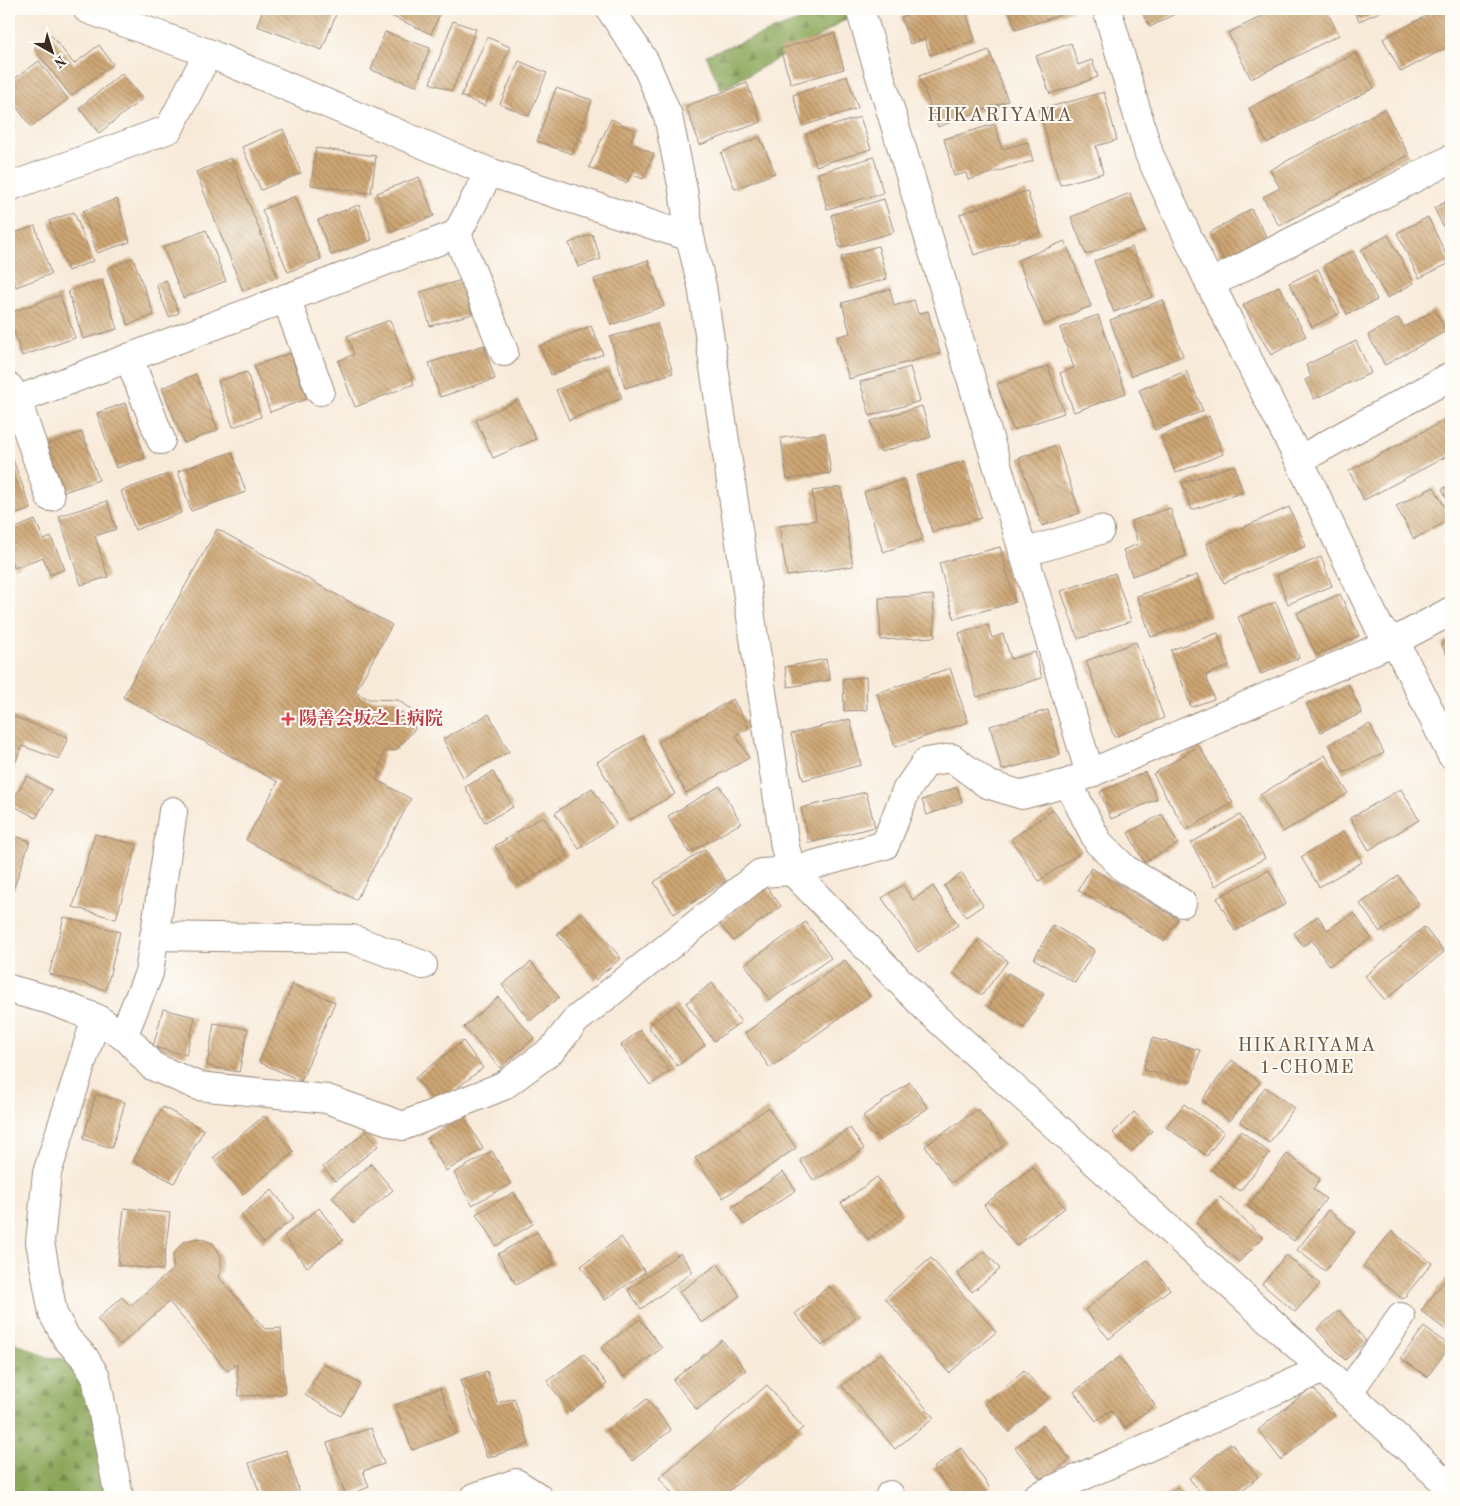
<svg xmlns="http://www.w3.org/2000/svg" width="1460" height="1506" font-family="'Old Standard TT','Noto Serif JP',serif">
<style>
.forest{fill:url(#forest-firs);stroke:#62683b}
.building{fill:url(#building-back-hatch)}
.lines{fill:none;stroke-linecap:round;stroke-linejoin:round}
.minor-casing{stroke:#9a8a7c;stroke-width:30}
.minor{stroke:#fff;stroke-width:28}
.health-dot{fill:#e0444e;stroke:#fdfcf7;stroke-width:2}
.labels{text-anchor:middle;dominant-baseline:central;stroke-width:4;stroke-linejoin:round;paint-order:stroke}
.health-label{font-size:18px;font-weight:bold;fill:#be3a42;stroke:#fdfcf7;text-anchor:start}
.neighbourhood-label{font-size:19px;letter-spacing:1px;fill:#6e553c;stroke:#fdfcf7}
.quarter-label{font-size:20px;letter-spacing:1px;fill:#6e553c;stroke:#fdfcf7}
</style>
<defs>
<pattern id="forest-firs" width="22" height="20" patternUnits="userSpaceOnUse" patternTransform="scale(1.25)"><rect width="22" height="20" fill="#8aa658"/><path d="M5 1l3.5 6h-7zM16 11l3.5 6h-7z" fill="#728748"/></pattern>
<pattern id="building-back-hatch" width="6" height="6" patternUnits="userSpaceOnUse" patternTransform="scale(1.25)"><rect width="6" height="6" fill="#cda673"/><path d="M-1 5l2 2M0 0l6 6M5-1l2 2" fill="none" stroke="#a8875e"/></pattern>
</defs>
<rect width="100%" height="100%" fill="#fdfcf7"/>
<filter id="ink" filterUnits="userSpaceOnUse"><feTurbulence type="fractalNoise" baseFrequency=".02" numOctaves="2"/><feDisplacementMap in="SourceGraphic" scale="10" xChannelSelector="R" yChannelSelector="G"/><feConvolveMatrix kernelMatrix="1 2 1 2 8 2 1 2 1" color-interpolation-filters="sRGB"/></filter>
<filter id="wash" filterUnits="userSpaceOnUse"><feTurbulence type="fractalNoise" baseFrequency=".0096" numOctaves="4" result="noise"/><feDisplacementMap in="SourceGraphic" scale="20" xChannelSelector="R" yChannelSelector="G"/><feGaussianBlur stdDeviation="1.12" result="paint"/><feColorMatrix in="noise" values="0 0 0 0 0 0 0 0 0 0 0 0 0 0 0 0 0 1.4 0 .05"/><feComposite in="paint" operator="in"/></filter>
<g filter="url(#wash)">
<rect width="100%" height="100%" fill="#f8ead9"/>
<g class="forest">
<path d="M830,9H861L826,32L721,90L706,55Z"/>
<path d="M9,1340L47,1357L88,1361L115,1497H9Z"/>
</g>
<g id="blocks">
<g class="building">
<path d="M263,9H338L322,50L257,26Z"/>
<path d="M394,9H442L431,34L391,16Z"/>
<path d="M925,9H965L975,40L930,55L925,39L910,44L901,17Z"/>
<path d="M1009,9H1077L1016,30Z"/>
<path d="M1140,9H1184L1150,27Z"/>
<path d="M1277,9H1326L1339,35L1251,79L1228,33Z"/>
<path d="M1353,9H1386L1359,21Z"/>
<path d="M1439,9H1451V45L1401,72L1383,39Z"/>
<path d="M453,21L476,29L452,91L430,83Z"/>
<path d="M385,32L430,48L416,86L371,70Z"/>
<path d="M834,33L844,69L791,84L780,49Z"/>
<path d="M51,35L74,64L99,45L113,64L71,96L34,48Z"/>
<path d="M487,37L510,47L485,106L461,96Z"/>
<path d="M1071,43L1078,65L1092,60L1098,77L1050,94L1036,56Z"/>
<path d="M989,50L1008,101L938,127L919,76Z"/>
<path d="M1356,53L1374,88L1267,143L1249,108Z"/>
<path d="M39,61L68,99L31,127L9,96V83Z"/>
<path d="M519,61L547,73L529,116L500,104Z"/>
<path d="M122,73L142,99L99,133L79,108Z"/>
<path d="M847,76L858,108L803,126L793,95Z"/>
<path d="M747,83L761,122L700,145L686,106Z"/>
<path d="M556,88L592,100L572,154L537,141Z"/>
<path d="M1104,92L1117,140L1096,146L1103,173L1060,185L1039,110Z"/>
<path d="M1384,109L1409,155L1279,226L1263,197L1280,188L1270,170Z"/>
<path d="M860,117L871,149L816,166L806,134Z"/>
<path d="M9,118L15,128L9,132Z"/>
<path d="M611,119L635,130L630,143L654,154L643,179L631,174L626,183L589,167Z"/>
<path d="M995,124L1002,149L1028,142L1033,161L968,180L966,173L954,176L944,139Z"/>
<path d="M283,129L301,173L261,190L242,147Z"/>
<path d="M760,137L775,173L735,189L721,153Z"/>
<path d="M316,148L376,156L371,193L311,185Z"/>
<path d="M874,157L883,193L827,209L818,173Z"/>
<path d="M231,158L278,277L243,291L196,172Z"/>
<path d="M419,177L434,216L392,232L377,193Z"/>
<path d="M1027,191L1041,233L974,255L960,214Z"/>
<path d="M1130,193L1145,231L1086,255L1071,217Z"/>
<path d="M295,196L321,259L288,272L262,210Z"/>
<path d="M117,199L130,242L97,253L83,211Z"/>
<path d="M884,199L894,232L840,248L831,215Z"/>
<path d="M1451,199V242L1434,208Z"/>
<path d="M359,205L372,240L331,255L318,220Z"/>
<path d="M1251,209L1268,239L1226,263L1209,233Z"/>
<path d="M74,212L93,261L68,271L49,221Z"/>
<path d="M1428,217L1450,263L1419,278L1397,233Z"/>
<path d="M35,226L51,274L16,287L9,267V235Z"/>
<path d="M206,230L226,281L183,298L163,247Z"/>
<path d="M592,234L601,259L578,267L569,243Z"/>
<path d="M1388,235L1414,283L1387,298L1361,250Z"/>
<path d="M1065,241L1091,306L1044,325L1018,260Z"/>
<path d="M878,246L887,279L850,289L841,257Z"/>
<path d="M1132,247L1152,297L1114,312L1094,261Z"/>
<path d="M1353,251L1377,300L1347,314L1324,265Z"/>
<path d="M133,258L154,315L128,325L107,269Z"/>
<path d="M648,260L664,306L611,325L594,279Z"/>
<path d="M1318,269L1340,313L1312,327L1289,283Z"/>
<path d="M102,280L117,329L83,339L68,291Z"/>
<path d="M166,280L179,313L169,317L156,284Z"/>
<path d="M462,280L472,314L430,326L420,292Z"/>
<path d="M1279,286L1306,336L1271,355L1243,305Z"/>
<path d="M890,289L894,306L914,300L918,314L928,311L940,353L849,379L837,337L850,333L842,303Z"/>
<path d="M60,295L75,338L22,356L9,317V313Z"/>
<path d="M1163,300L1183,356L1131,376L1110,320Z"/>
<path d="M1435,310L1446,331L1385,365L1368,335L1398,318L1404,327Z"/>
<path d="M1098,315L1126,393L1074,412L1060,373L1074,368L1060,328Z"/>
<path d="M390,320L414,384L355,407L338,361L354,354L347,336Z"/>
<path d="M657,323L673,373L625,388L610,337Z"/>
<path d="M591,326L603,354L551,375L540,346Z"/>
<path d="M1356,341L1371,373L1314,399L1305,380L1311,377L1306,365Z"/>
<path d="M484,345L495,379L440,397L429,363Z"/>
<path d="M290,353L307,399L270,412L254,366Z"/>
<path d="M1048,366L1064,413L1013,430L997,384Z"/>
<path d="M910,367L920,401L870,416L860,382Z"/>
<path d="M609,368L622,398L569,420L556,390Z"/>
<path d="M1186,371L1203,411L1155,430L1139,390Z"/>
<path d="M247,372L261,417L233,427L218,381Z"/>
<path d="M196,374L218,430L184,443L162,388Z"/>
<path d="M518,400L536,439L493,458L476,420Z"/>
<path d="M125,403L145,458L116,468L97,413Z"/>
<path d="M922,406L931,437L881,452L871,421Z"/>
<path d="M1209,416L1223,454L1176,473L1161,436Z"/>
<path d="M1445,420L1451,431V454L1364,500L1349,471Z"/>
<path d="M82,432L99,480L64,492L48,444Z"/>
<path d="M825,433L831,473L787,479L781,438Z"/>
<path d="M1057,445L1080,513L1042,526L1019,458Z"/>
<path d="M232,452L246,492L191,511L178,471Z"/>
<path d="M12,457L31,509L9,517V458Z"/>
<path d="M965,461L981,518L932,532L916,476Z"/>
<path d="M1234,465L1243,492L1192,510L1182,483Z"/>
<path d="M168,474L181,513L135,530L121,491Z"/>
<path d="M904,479L923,539L883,552L864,492Z"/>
<path d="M1451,485V507L1442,489Z"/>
<path d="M841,487L853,566L787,576L779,526L816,520L812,491Z"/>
<path d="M1434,487L1451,519L1414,539L1396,506Z"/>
<path d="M107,501L116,529L95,536L108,577L81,585L59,516Z"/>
<path d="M1289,507L1306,546L1224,583L1206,544Z"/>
<path d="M1170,508L1186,556L1132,576L1123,550L1138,544L1131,521Z"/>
<path d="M35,520L44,540L51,537L65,569L50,575L43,557L14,568L9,555V531Z"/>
<path d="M217,529L392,625L355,692L369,699L398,700L410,709L415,729L396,750L384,751L377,780L411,799L356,900L246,840L278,782L123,697Z"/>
<path d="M1000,547L1015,602L954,619L939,563Z"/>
<path d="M1321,557L1332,586L1288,604L1277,575Z"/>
<path d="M1115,573L1131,621L1078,639L1061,591Z"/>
<path d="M1197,575L1211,616L1151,637L1137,596Z"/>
<path d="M1340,594L1359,636L1316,655L1297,613Z"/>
<path d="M933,595L935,637L881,640L879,598Z"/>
<path d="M1276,602L1299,658L1261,674L1238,617Z"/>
<path d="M988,625L992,638L1003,634L1011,659L1035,652L1042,678L977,697L959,633Z"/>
<path d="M1218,633L1229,666L1206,675L1214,699L1191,707L1171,650Z"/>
<path d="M1451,638V663L1441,644Z"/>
<path d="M1136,642L1164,718L1114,737L1086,661Z"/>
<path d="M826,659L830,680L788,687L785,667Z"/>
<path d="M950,668L968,722L895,747L877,693Z"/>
<path d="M866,677L867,710L844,711L843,679Z"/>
<path d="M1348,684L1362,713L1321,732L1306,704Z"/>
<path d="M733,699L749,728L736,735L749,758L686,793L658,742Z"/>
<path d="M1048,710L1060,755L1002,770L990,726Z"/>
<path d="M489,714L509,752L463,777L443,739Z"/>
<path d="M9,715L68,737L59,759L22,746L11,773L9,772Z"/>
<path d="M850,719L861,765L803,780L791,734Z"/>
<path d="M1370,724L1384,753L1343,773L1329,744Z"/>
<path d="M642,736L675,794L630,820L597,762Z"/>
<path d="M1199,746L1233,803L1186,830L1153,774Z"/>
<path d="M1325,755L1348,793L1283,832L1260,795Z"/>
<path d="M493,772L513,807L485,822L465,787Z"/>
<path d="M1145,772L1157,799L1111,819L1100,792Z"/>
<path d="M27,776L52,790L36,818L11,804Z"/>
<path d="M720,786L741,823L689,853L668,816Z"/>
<path d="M957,787L962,802L927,815L922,800Z"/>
<path d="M592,788L616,824L579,849L555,813Z"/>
<path d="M1401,789L1419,820L1369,850L1350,818Z"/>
<path d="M866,792L875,827L809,843L801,808Z"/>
<path d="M1053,810L1081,852L1039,881L1011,839Z"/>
<path d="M1162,814L1178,844L1144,862L1128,833Z"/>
<path d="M1240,815L1265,858L1215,886L1191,843Z"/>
<path d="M543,816L568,855L519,885L495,846Z"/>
<path d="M1344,831L1362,862L1319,887L1301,857Z"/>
<path d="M9,834L30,841L9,902Z"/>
<path d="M95,834L137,845L116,919L73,907Z"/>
<path d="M705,849L726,881L674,914L654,882Z"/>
<path d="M1091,868L1178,919L1164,941L1078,890Z"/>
<path d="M1269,870L1286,904L1235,931L1217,898Z"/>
<path d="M962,873L983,905L966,917L944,886Z"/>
<path d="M1398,876L1419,904L1380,932L1360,904Z"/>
<path d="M903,885L913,900L933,886L958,925L918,952L882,898Z"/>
<path d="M767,887L781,906L733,941L719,923Z"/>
<path d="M582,912L621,958L595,980L557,934Z"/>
<path d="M1354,913L1371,938L1329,966L1312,940L1303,946L1294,933L1318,916L1327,930Z"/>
<path d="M64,917L120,932L106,990L49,974Z"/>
<path d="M806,922L831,958L770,1000L745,964Z"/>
<path d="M1053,925L1095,950L1075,983L1034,959Z"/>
<path d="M1424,927L1444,952L1385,1000L1365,976Z"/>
<path d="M979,939L1008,961L982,995L953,973Z"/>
<path d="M845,960L870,996L770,1068L745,1033Z"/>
<path d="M531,962L559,997L530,1021L502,985Z"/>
<path d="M1008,973L1044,994L1024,1028L989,1007Z"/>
<path d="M712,983L741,1022L714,1041L686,1003Z"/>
<path d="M293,984L335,1002L301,1081L259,1062Z"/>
<path d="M498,997L534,1038L500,1068L464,1027Z"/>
<path d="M676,1005L705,1045L677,1066L648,1026Z"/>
<path d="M163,1009L195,1017L186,1055L153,1047Z"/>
<path d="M214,1023L248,1029L239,1072L207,1066Z"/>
<path d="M640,1030L670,1071L650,1085L621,1045Z"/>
<path d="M1152,1038L1200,1050L1191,1082L1143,1070Z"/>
<path d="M463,1041L483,1068L436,1104L415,1078Z"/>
<path d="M1232,1060L1260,1082L1230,1121L1202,1100Z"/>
<path d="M910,1082L928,1108L880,1141L863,1116Z"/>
<path d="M1265,1087L1294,1108L1269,1143L1240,1122Z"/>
<path d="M96,1094L125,1102L112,1148L83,1139Z"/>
<path d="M1184,1104L1224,1132L1207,1156L1166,1127Z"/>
<path d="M163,1107L204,1130L174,1183L133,1161Z"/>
<path d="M768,1108L796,1148L723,1198L695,1158Z"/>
<path d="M978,1109L1004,1145L951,1183L925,1146Z"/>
<path d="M1134,1112L1152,1131L1131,1152L1113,1133Z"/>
<path d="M264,1116L294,1152L243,1194L213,1158Z"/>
<path d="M464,1116L483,1149L446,1171L427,1138Z"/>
<path d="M850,1128L864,1149L814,1181L800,1160Z"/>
<path d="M366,1131L378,1146L335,1181L323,1167Z"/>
<path d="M1241,1131L1270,1153L1240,1191L1212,1170Z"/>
<path d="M492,1151L511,1184L472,1205L454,1173Z"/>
<path d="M1287,1154L1320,1179L1313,1189L1326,1199L1294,1241L1248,1206Z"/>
<path d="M371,1164L393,1190L354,1223L332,1197Z"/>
<path d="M1033,1167L1065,1208L1016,1246L984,1205Z"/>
<path d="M783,1172L796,1190L744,1225L732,1207Z"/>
<path d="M877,1177L903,1213L868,1239L841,1203Z"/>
<path d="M272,1190L294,1218L263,1243L241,1215Z"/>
<path d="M514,1192L533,1224L496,1246L476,1214Z"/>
<path d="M1220,1197L1263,1238L1239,1262L1196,1222Z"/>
<path d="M124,1208L170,1213L163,1270L118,1265Z"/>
<path d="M319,1208L343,1240L307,1267L284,1236Z"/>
<path d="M1328,1210L1355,1232L1325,1271L1297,1250Z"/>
<path d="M1392,1231L1432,1263L1403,1299L1363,1266Z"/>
<path d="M537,1232L555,1263L516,1285L498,1254Z"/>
<path d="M621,1237L645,1272L605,1300L581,1266Z"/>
<path d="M198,1238L213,1243L221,1256V1272L218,1276L265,1329L281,1328L285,1394L239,1396L237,1364L228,1371L169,1302L120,1345L97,1319L122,1297L130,1306L173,1269V1255L183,1242Z"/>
<path d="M985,1251L1000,1269L972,1292L957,1273Z"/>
<path d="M680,1253L693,1272L641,1309L628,1290Z"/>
<path d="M1286,1255L1320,1284L1295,1312L1262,1284Z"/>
<path d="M931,1258L996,1332L949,1373L885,1298Z"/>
<path d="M1147,1260L1170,1289L1109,1339L1085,1310Z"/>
<path d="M718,1264L740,1296L702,1323L679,1292Z"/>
<path d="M1451,1272V1334L1421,1311Z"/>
<path d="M829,1286L856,1318L822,1346L795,1314Z"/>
<path d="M1339,1310L1366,1341L1345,1360L1317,1329Z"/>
<path d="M640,1319L662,1348L623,1377L601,1348Z"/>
<path d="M1424,1327L1450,1346L1427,1377L1401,1358Z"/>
<path d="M722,1340L746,1370L697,1410L673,1380Z"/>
<path d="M881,1353L934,1418L895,1449L842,1386Z"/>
<path d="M584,1354L607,1384L570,1412L547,1381Z"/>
<path d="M1119,1357L1155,1405L1124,1428L1111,1410L1096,1421L1074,1392Z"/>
<path d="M324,1364L360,1384L341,1416L305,1395Z"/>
<path d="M1024,1370L1048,1398L1009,1432L985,1404Z"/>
<path d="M487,1371L497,1403L514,1398L529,1444L487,1458L460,1380Z"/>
<path d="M767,1385L803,1428L722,1497H675L659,1478Z"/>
<path d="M1312,1387L1335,1415L1281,1460L1258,1430Z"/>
<path d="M440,1388L457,1433L412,1450L395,1405Z"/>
<path d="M647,1399L671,1430L632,1461L607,1430Z"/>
<path d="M1043,1425L1070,1459L1043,1482L1015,1448Z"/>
<path d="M371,1428L384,1464L363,1471L369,1487L346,1496L327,1443Z"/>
<path d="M1231,1443L1258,1477L1234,1497H1204L1189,1478Z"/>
<path d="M961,1448L990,1488L978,1497H955L933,1468Z"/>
<path d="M286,1450L301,1497H261L249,1463Z"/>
<path d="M1177,1487L1185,1497H1164Z"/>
</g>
</g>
</g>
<g filter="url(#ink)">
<use href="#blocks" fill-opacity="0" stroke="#9a8a7c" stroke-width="1"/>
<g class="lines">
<g class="minor-casing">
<g id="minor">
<path d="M87,9L208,53L489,172L690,237"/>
<path d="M610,9L645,62L668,116L683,190L690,237L702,286L785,847L792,871L928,1010L1323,1369L1451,1488"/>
<path d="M860,9L1090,774"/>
<path d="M1107,9L1149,154L1210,284L1299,460L1380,629L1395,641L1451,754"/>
<path d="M9,187L169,129L208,53"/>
<path d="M457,234L504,352"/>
<path d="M1210,284L1451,159"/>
<path d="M286,298L320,391"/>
<path d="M129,358L161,440"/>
<path d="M9,387L17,400L50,497"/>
<path d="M9,403L457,234L489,172"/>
<path d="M1299,460L1451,376"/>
<path d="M1023,553L1100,530"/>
<path d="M1068,783L1098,842L1125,869L1182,903"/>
<path d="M154,936L352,939L423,965"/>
<path d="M9,989L50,1000L96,1018L128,1039L152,1066L198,1086L327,1099L403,1126L503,1086L552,1050L576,1020L761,873L792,871L885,845L906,791L926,762L952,758L987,784L1022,795L1068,783L1395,641L1451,611"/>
<path d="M96,1018L47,1173L40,1242L53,1314L67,1339L84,1357L96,1377L119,1497"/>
<path d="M123,1036L149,973L173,811"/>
<path d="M1348,1393L1401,1317"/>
<path d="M890,1495L891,1497"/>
<path d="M475,1497L516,1483L538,1497"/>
<path d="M1036,1497L1323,1369"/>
</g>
</g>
<use href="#minor" class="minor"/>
</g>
</g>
<path class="health-dot" d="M285.5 711.5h5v5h5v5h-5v5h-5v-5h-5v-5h5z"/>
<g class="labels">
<g class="health-label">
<text x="299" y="719">陽善会坂之上病院</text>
</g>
<g class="neighbourhood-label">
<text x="1307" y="1046">HIKARIYAMA<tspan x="1307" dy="22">1-CHOME</tspan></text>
</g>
<g class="quarter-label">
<text x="1000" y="116">HIKARIYAMA</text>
</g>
</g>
<rect width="1460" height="1506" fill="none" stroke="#fdfcf7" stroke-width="30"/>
<g transform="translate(52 52) rotate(141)" stroke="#fdfcf7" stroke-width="4" paint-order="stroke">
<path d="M0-4L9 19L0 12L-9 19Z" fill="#3b2a1e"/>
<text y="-8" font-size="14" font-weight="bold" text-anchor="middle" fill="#3b2a1e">N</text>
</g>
</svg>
